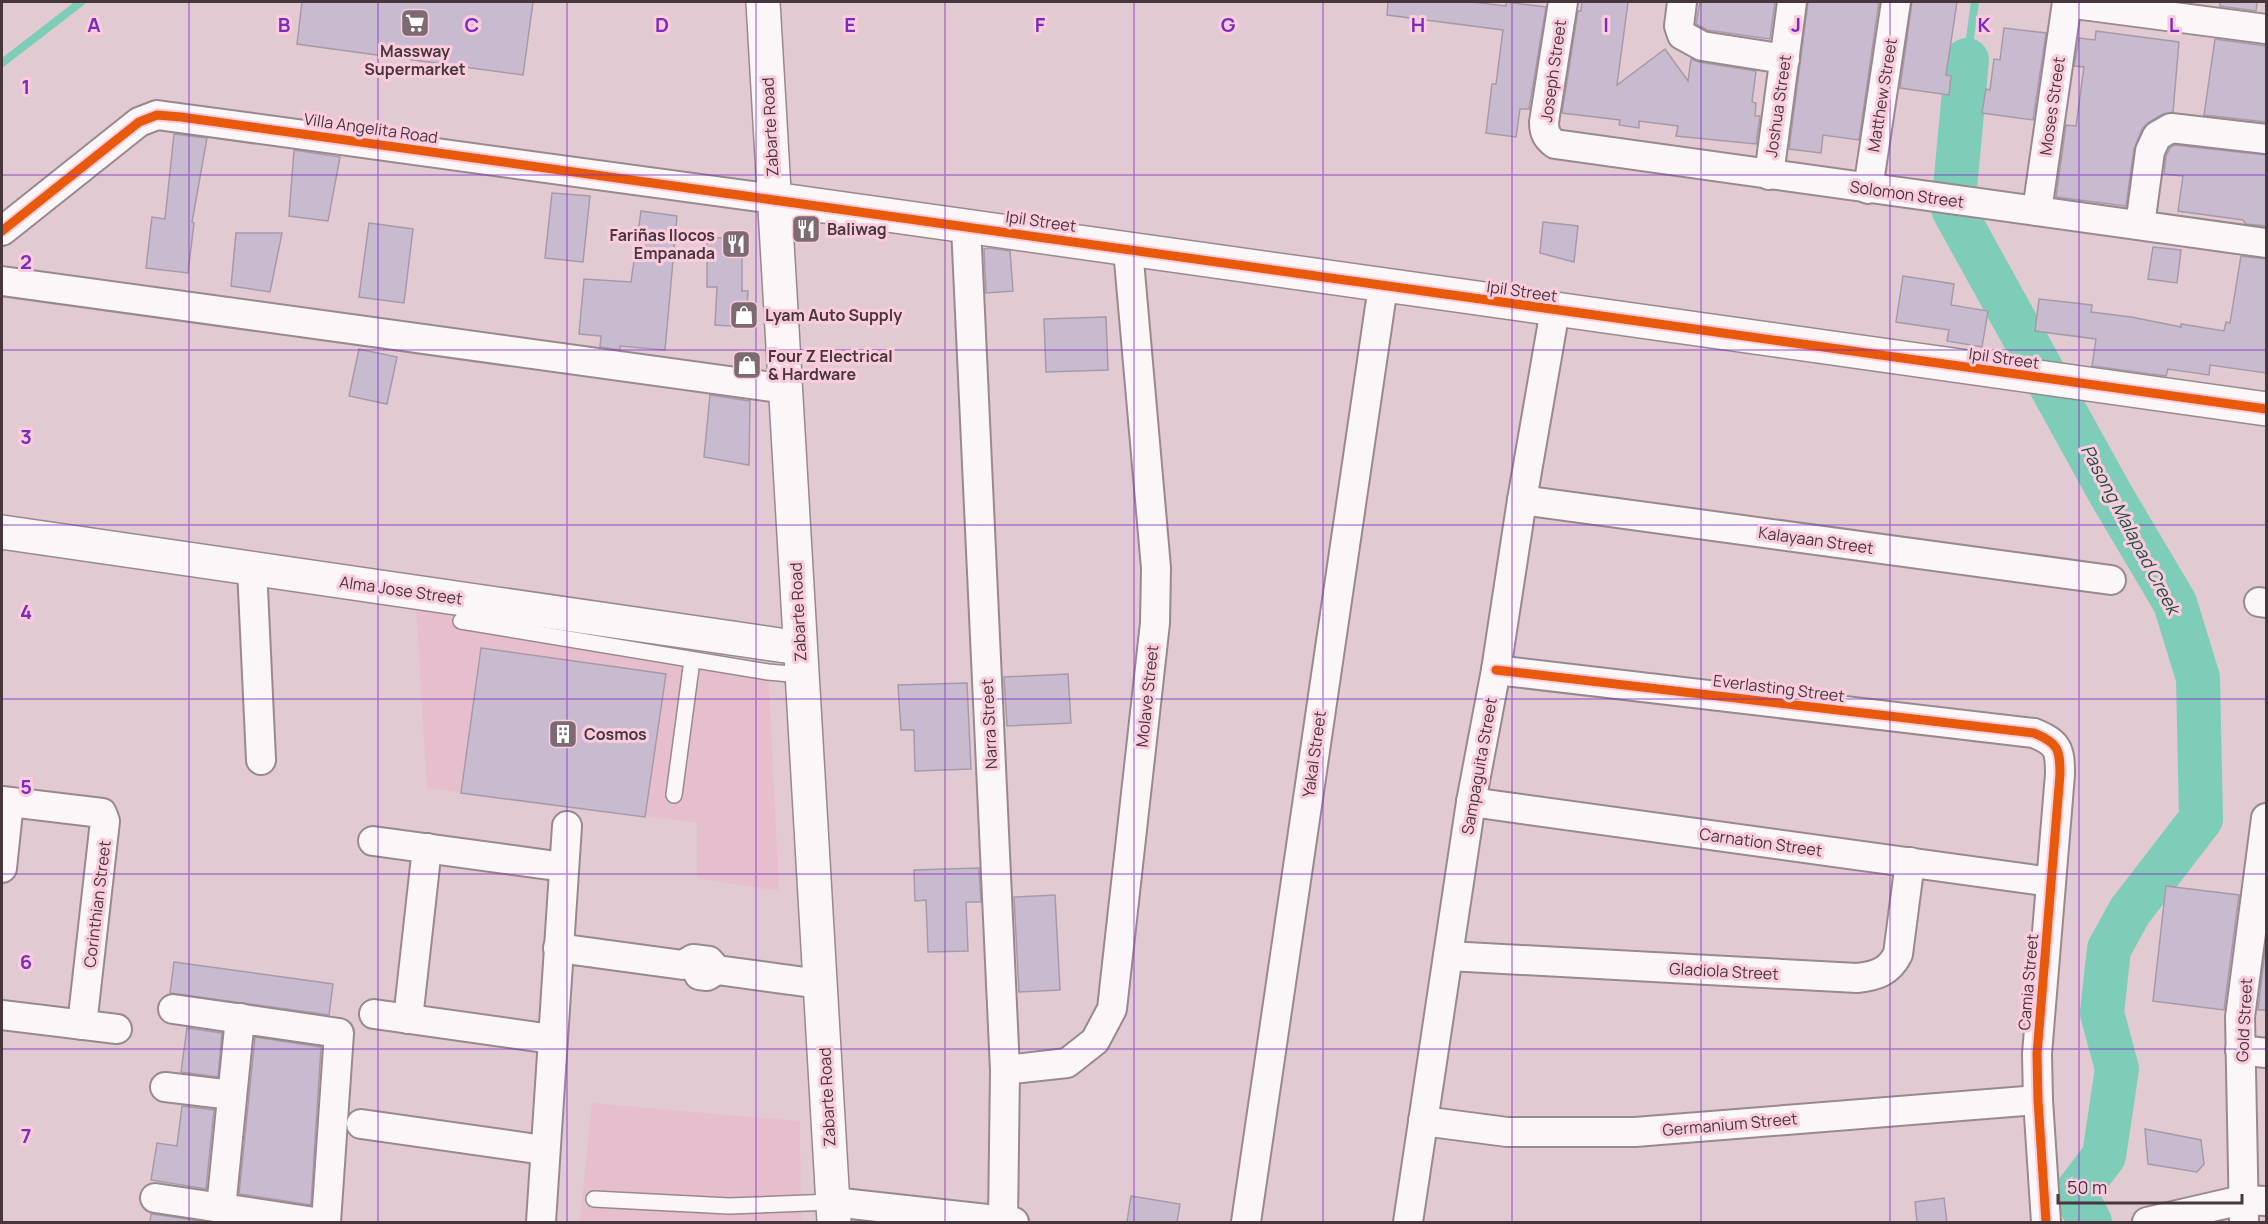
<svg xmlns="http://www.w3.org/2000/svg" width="2268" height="1224" font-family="Manrope,sans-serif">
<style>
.built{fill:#e7bece}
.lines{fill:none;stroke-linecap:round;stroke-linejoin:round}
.stream{stroke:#7ecdb9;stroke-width:8}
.river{stroke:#7ecdb9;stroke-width:44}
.building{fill:#c9bbcf;stroke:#a79aa6;stroke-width:1.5}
.service-casing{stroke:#9a888f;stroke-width:18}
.minor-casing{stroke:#9a888f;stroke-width:32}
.tertiary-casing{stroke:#9a888f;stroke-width:36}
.secondary-casing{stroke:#9a888f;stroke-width:36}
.service{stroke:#fbf7f8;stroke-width:15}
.minor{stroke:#fbf7f8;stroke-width:28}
.tertiary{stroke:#fbf7f8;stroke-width:33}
.secondary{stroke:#fbf7f8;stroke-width:33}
.cycleway-casing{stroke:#fbccde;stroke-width:13}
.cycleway{stroke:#e8590c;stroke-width:9}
.grid{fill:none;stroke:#7b2cbf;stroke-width:1.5;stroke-opacity:0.55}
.labels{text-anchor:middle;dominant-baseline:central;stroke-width:6;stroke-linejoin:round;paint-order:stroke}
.poi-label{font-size:16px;font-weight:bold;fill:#48363d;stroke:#fbccde;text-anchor:start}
.street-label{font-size:16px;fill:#48363d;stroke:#fbccde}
.water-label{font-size:18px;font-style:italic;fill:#1b4f42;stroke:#fbccde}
.grid-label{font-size:20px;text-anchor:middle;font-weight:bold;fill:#7b2cbf;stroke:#fbccde;stroke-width:6;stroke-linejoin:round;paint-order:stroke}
</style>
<rect width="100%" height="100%" fill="#e2cad3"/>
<g class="built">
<path d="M416,608L724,650V661L768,666L779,891L697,878V823L427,788Z"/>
<path d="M592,1103L800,1121L801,1222H580Z"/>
</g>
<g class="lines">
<g class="stream">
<path d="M1967,60L1975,2"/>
<path d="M2,63L81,2"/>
</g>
<path class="river" d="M1967,60L1953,209L2111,495L2175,603L2198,678L2201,819L2130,911L2109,949L2102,1013L2117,1069L2104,1156L2075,1194L2090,1222"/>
</g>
<g class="building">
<path d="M302,2H533L523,75L297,44Z"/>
<path d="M1388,2H1472L1506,6V2L1546,7L1529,109H1520L1516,137L1486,133L1492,84H1496L1503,30L1387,15Z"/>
<path d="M1582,2H1628L1617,85L1665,49L1688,81L1691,59L1699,62L1756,71L1752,102L1756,103L1755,116H1760L1756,144L1676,136L1678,126L1639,121V128L1619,125L1620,120L1562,113L1578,11H1581Z"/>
<path d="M1700,2H1775L1770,39L1707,30L1696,24Z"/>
<path d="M1808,2H1879L1859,140L1823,135L1821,153L1789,149Z"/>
<path d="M1912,2H1957L1946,75L1951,76L1949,95L1900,88Z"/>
<path d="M2220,2H2257L2256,11L2220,6Z"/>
<path d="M2004,28L2046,33L2033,120L1982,113L1986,89L1990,90L1994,59L2000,60Z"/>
<path d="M2096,31L2179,42L2173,112L2163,114L2149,122L2142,129L2134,149L2126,206L2056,197L2066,125L2076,126L2084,67L2074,66L2079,38L2095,40Z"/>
<path d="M2215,39L2266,46V122L2204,115Z"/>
<path d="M174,134L207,138L192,222L194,223L188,273L146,268L152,217L165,219Z"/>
<path d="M2174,145L2266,155V226L2246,224L2243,220L2178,211L2183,176L2164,174L2166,156L2170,148Z"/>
<path d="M294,150L340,157L328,221L289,216Z"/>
<path d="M552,193L590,196L583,262L545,258Z"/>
<path d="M641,211L677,216L665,350L620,346V350L600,347L601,336L579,334L584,279L631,282Z"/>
<path d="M1543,222L1578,226L1574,262L1540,253Z"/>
<path d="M369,223L413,229L404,303L359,297Z"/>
<path d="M236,233H282L270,292L231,286Z"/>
<path d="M707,238H742V291H748L746,327L715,325L717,287H707Z"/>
<path d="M2153,247L2181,250L2177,283L2148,279Z"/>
<path d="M990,248L1010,251L1013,291L986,293L984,249Z"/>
<path d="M2241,256L2266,259V373L2210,365L2209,375L2168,369L2166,376L2092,366L2096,339L2035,331L2039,299L2092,305L2091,312L2131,317L2181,327V324L2224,331L2226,322L2230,323Z"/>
<path d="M1903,276L1954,284L1951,305L1988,311L1982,347L1947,341L1949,330L1896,322Z"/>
<path d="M1106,317L1108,370L1046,372L1044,319Z"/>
<path d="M359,349L397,357L387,404L349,396Z"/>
<path d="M710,395L750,401L749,465L704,457Z"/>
<path d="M481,648L666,674L645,817L461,793Z"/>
<path d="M1068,674L1071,723L1007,726L1004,677Z"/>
<path d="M967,683L971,769L915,771L914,730H901L898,685Z"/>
<path d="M979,868L981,902H966L968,951L928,952L926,900L915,901L914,870Z"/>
<path d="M2166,886L2239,895L2224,1010L2153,1001Z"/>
<path d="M1055,895L1060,990L1019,992L1014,897Z"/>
<path d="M2266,942V1010H2258Z"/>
<path d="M174,962L333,984L329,1015L170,993Z"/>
<path d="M187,1028L222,1033L218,1077L181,1072Z"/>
<path d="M255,1037L321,1047L311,1205L239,1194Z"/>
<path d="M182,1106L214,1110L206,1189L151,1180L157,1143L177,1146Z"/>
<path d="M2145,1129L2201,1140L2204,1164L2197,1172L2148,1164Z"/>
<path d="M1131,1196L1180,1204L1177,1222H1127Z"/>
<path d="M1944,1198L1947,1222H1917L1915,1202Z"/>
<path d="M151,1214H153L207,1222H150Z"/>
</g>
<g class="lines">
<g class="service-casing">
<g id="service">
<path d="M461,621L768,672L802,675"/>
<path d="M674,795L692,660"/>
<path d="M594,1199L729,1206L833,1202"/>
</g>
</g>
<g class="minor-casing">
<g id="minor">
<path d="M1563,2L1544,122C1544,133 1547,138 1555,144L2266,243"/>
<path d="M1682,2L1679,26L1682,35L1702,46L1785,59"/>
<path d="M2067,3L2266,29"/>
<path d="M1769,175L1792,2"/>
<path d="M1868,189L1896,2"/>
<path d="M2037,211L2067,2"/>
<path d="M2140,225L2150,151L2157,136L2171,128L2266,139"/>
<path d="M966,226L1005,1070L1003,1222"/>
<path d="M2,231L139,122L157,115L774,199"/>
<path d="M2,281L786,389"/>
<path d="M1522,500L2111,580"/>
<path d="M252,568L261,760"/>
<path d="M2259,602L2266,603"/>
<path d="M1496,670L2034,733C2058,743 2060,749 2060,774L2037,1054L2038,1100L2046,1222"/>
<path d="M2,801L102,813L105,821L82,1025"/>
<path d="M1471,802L2051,882"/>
<path d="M373,841L564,867"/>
<path d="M2,868L9,802"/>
<path d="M558,948L683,965L693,959L709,961L717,970"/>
<path d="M1448,956L1857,978C1876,976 1889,972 1898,954L1910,862"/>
<path d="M699,975L707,976L717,970L820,984"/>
<path d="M173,1009L339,1033L326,1222"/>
<path d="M374,1014L552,1039"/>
<path d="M2,1015L117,1029"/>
<path d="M408,1019L427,848"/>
<path d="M2240,1050L2266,1053"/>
<path d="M1005,1070L1067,1063L1095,1041L1112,1009L1155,623L1156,568L1128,249"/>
<path d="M165,1087L232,1095"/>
<path d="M1423,1121L1507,1132H1635L2038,1100"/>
<path d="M361,1124L544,1150"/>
<path d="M155,1198L315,1222"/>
<path d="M833,1202L1014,1222"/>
<path d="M221,1208L240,1018"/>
<path d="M541,1222L567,826"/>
<path d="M1246,1222L1383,286"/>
<path d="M1408,1222L1471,802L1496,670L1522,500L1555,310"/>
<path d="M2147,1222L2242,1200L2266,1201"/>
<path d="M2244,1222L2240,1017L2266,818"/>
</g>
</g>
<g class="tertiary-casing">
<g id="tertiary">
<path d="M774,199L2266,409"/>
<path d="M2,532L800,648"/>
</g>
</g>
<g class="secondary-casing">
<path id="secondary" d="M763,2L834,1222"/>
</g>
<use href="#service" class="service"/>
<use href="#minor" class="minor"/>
<use href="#tertiary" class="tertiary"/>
<use href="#secondary" class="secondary"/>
<g class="cycleway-casing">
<g id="cycleway">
<path d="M2,231L139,122L157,115L181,117L2266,409"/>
<path d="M1496,670L2034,733C2058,743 2060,749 2060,774L2037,1054L2038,1100L2046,1222"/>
</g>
</g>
<use href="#cycleway" class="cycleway"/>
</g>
<path class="grid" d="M189,2V1222M378,2V1222M567,2V1222M756,2V1222M945,2V1222M1134,2V1222M1323,2V1222M1512,2V1222M1701,2V1222M1890,2V1222M2079,2V1222M2,175H2266M2,350H2266M2,525H2266M2,699H2266M2,874H2266M2,1049H2266"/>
<defs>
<g id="supermarket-square" transform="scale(1.5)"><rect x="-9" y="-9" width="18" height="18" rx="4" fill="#7e6a72" stroke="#fbccde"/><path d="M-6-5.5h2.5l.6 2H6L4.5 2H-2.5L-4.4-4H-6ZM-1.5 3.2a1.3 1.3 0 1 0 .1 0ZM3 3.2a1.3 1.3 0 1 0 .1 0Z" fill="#fff"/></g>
<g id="restaurant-square" transform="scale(1.5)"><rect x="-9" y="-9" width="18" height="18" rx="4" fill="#7e6a72" stroke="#fbccde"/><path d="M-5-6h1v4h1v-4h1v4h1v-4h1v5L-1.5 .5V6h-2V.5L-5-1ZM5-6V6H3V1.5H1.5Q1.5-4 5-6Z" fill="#fff"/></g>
<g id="shop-square" transform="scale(1.5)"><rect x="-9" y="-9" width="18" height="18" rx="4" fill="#7e6a72" stroke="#fbccde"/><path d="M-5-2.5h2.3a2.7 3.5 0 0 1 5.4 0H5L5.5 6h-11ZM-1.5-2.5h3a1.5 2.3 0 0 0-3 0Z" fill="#fff"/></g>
<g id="building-square" transform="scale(1.5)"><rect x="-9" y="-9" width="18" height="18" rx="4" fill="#7e6a72" stroke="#fbccde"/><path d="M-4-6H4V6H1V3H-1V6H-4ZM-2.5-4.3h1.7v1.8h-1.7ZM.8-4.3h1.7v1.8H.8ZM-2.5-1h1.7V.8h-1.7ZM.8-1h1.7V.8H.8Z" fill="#fff"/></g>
</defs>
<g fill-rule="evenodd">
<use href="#supermarket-square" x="415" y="23"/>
<use href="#restaurant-square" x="806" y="229"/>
<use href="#restaurant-square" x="736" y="244"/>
<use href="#shop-square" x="744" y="315"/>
<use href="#shop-square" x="747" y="365"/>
<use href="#building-square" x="563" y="734"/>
</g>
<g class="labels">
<g class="poi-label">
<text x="415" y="51" text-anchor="middle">Massway<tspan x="415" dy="18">Supermarket</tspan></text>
<text x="827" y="229">Baliwag</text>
<text x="715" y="235" text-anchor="end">Fariñas Ilocos<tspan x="715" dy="18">Empanada</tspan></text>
<text x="765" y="315">Lyam Auto Supply</text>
<text x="768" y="356">Four Z Electrical<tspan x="768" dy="18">&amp; Hardware</tspan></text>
<text x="584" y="734">Cosmos</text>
</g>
<g class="street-label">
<text transform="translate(1553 71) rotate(-82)">Joseph Street</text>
<text transform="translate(1882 95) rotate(-81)">Matthew Street</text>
<text transform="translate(1778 106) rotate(-82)">Joshua Street</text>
<text transform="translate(2052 106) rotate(-82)">Moses Street</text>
<text transform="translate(770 127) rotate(-93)">Zabarte Road</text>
<text transform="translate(371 128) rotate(8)">Villa Angelita Road</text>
<text transform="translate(1907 194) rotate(8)">Solomon Street</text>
<text transform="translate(1041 221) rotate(8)">Ipil Street</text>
<text transform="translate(1522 291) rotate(8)">Ipil Street</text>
<text transform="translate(2004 358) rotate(8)">Ipil Street</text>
<text transform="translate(1816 540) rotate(8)">Kalayaan Street</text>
<text transform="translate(401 590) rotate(8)">Alma Jose Street</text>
<text transform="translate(798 612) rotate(-93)">Zabarte Road</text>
<text transform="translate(1779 688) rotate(7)">Everlasting Street</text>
<text transform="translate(1147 696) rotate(-84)">Molave Street</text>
<text transform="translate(989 724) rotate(-93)">Narra Street</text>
<text transform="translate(1314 754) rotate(-82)">Yakal Street</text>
<text transform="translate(1479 766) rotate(-80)">Sampaguita Street</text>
<text transform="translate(1761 842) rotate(8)">Carnation Street</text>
<text transform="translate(97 904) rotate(-83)">Corinthian Street</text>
<text transform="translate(1724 971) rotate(3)">Gladiola Street</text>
<text transform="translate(2028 982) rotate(-85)">Camia Street</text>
<text transform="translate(2244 1020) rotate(-87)">Gold Street</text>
<text transform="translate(827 1097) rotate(-93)">Zabarte Road</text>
<text transform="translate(1730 1124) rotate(-5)">Germanium Street</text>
</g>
<g class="water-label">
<text transform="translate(2131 529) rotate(62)">Pasong Malapad Creek</text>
</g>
</g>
<g class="grid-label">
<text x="94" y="32">A</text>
<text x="284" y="32">B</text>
<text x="472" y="32">C</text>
<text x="662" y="32">D</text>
<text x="850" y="32">E</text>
<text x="1040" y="32">F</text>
<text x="1228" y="32">G</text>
<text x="1418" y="32">H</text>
<text x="1606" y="32">I</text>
<text x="1796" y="32">J</text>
<text x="1984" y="32">K</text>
<text x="2174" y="32">L</text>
<text x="26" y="94">1</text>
<text x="26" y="269">2</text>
<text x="26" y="444">3</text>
<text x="26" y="619">4</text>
<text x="26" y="794">5</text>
<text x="26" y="969">6</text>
<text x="26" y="1143">7</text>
</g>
<rect width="2268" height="1224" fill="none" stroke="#48363d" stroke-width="6"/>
<path d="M2058 1194v9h184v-9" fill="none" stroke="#48363d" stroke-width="3"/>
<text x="2067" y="1194" font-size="18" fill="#48363d" stroke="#fbccde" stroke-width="4.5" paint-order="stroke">50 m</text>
</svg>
